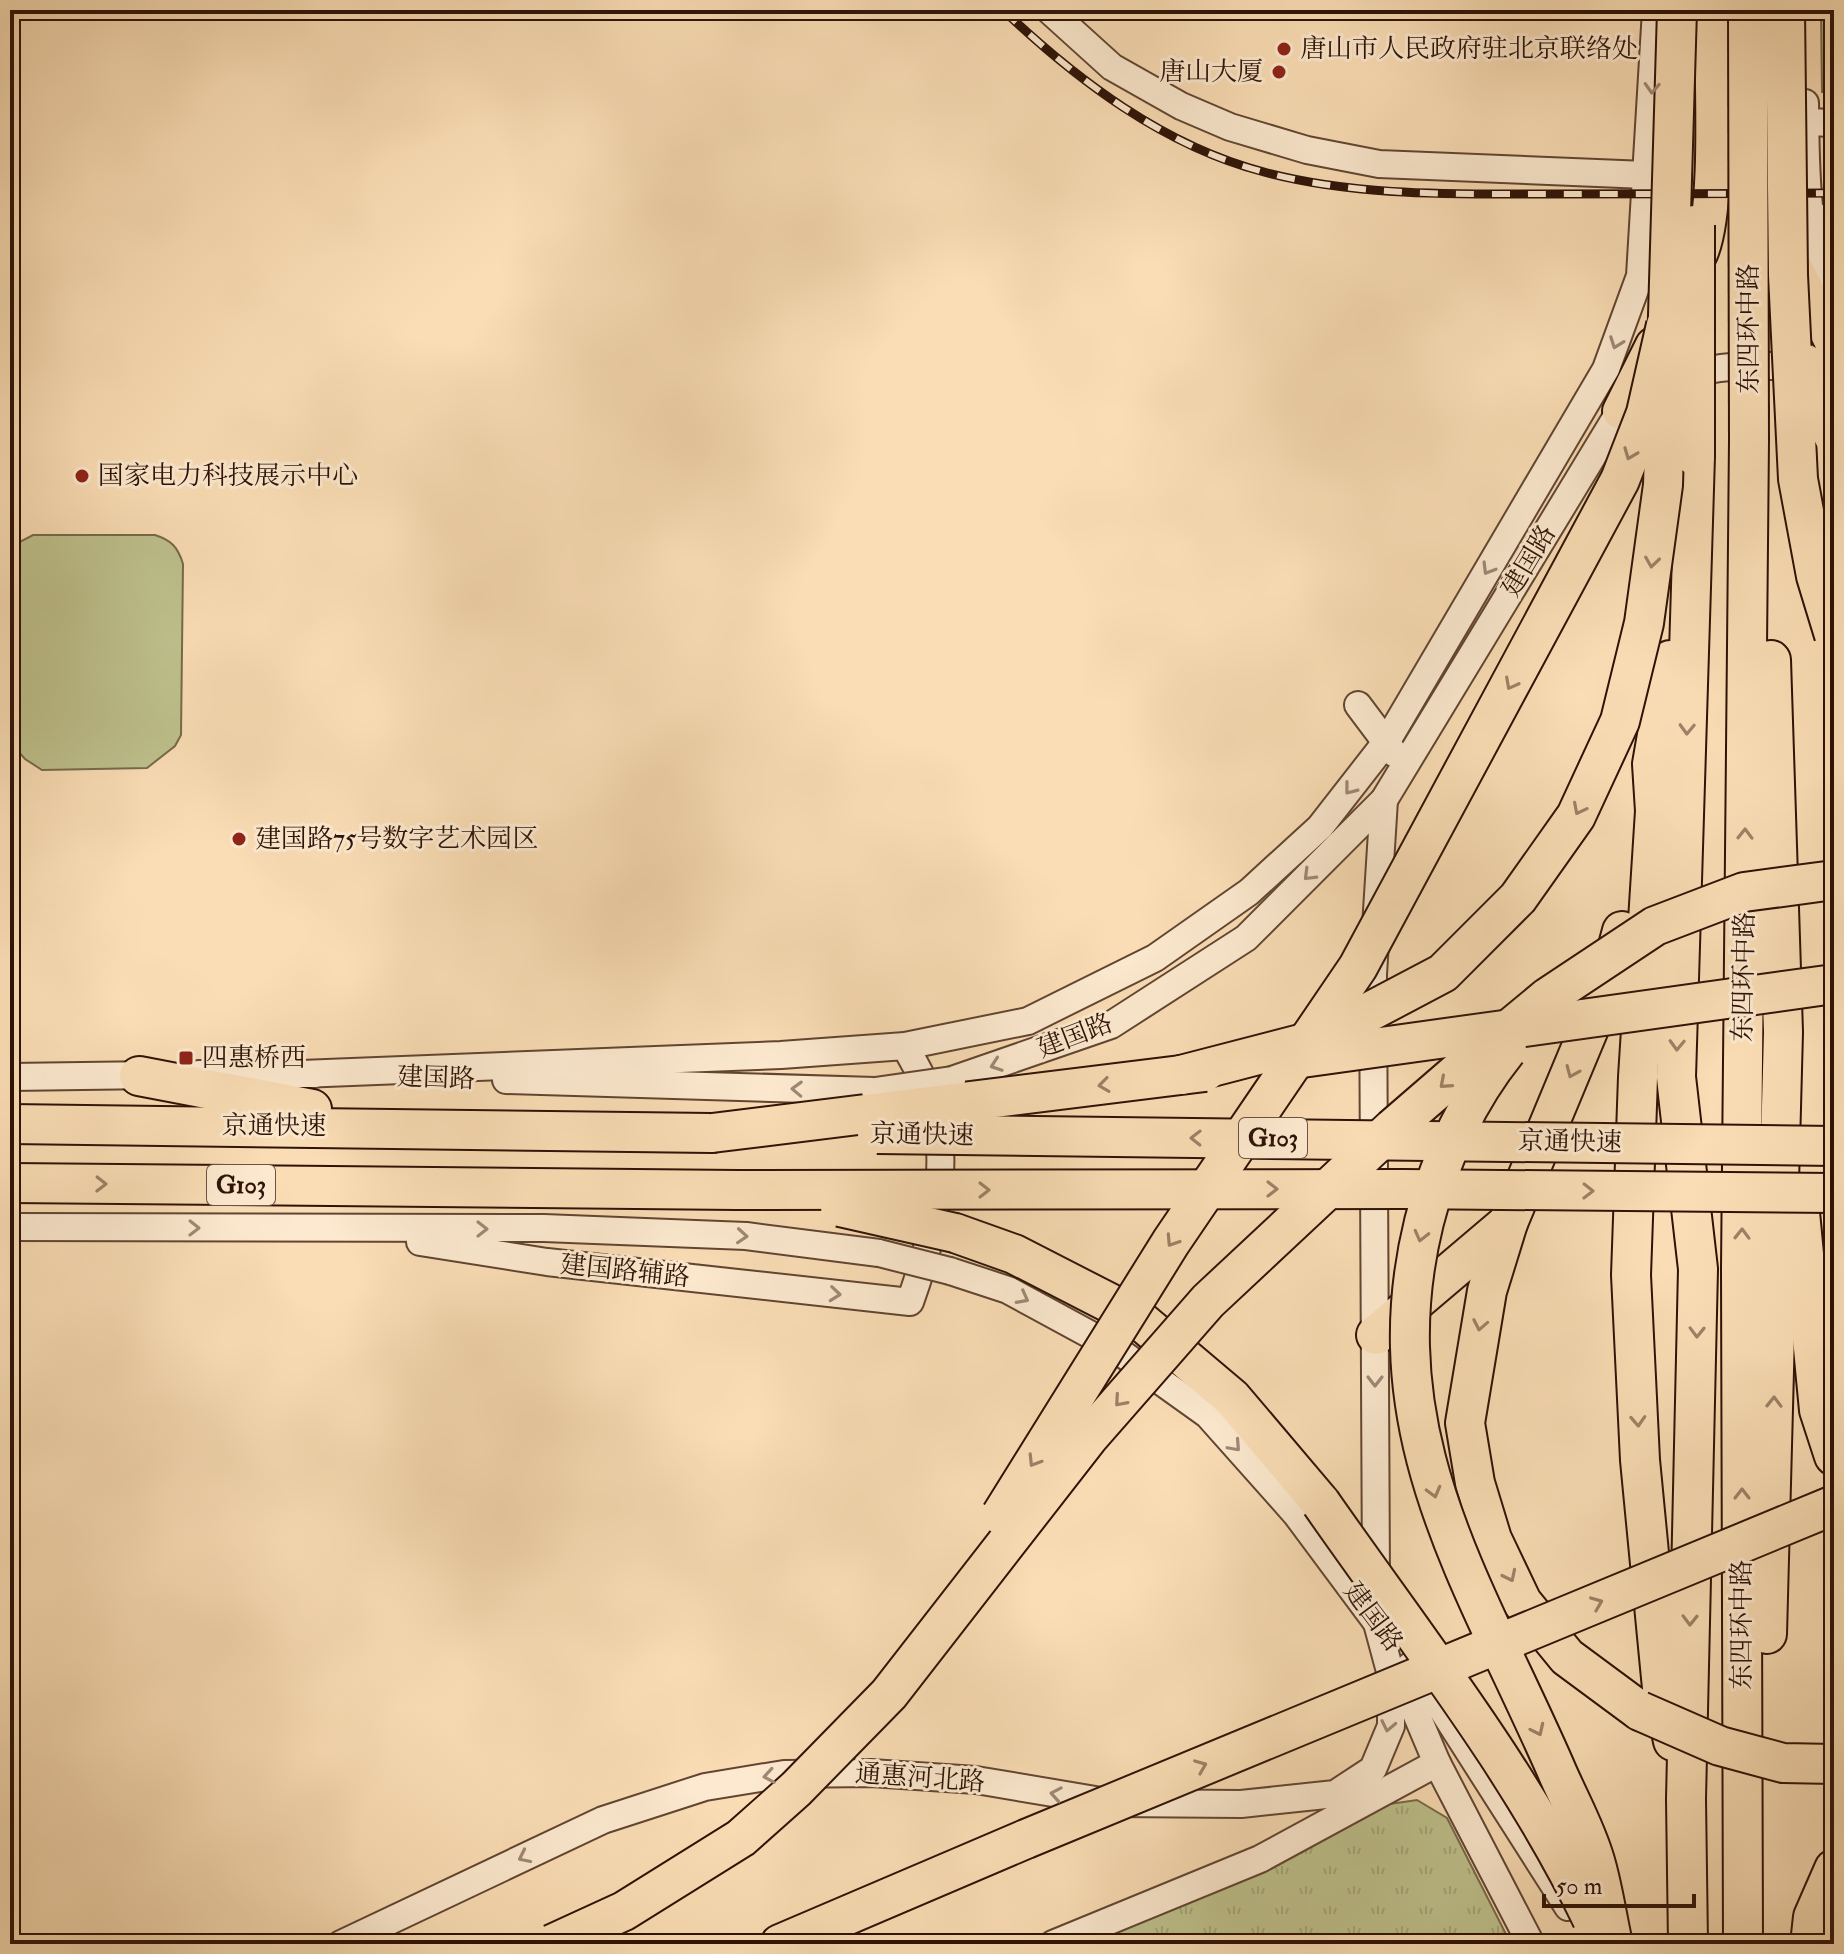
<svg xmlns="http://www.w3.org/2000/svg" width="1844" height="1954" font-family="'IM FELL Double Pica','Noto Serif SC',serif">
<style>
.grass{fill:#bec18d;stroke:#766a4a;stroke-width:2}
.park{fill:url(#park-tufts);stroke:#766a4a;stroke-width:2}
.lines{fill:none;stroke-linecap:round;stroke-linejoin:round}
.minor-casing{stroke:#614532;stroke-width:30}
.major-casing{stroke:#2e1207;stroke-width:38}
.highway-casing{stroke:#2e1207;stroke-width:42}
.minor{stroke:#fce9cf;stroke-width:26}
.major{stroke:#faddb5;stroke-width:34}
.highway{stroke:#faddb5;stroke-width:38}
.rail-casing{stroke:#2e1207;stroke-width:9}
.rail{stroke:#fce9cf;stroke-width:6;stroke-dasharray:18;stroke-linecap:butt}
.minor-bridge-casing{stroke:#614532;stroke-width:30;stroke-linecap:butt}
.highway-bridge-casing{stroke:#2e1207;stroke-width:42;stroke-linecap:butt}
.minor-bridge{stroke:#fce9cf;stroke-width:26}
.highway-bridge{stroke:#faddb5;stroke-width:38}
.oneway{stroke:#9f8875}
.oneway2{stroke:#9e8267}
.poi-dot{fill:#8f2418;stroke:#fce9cf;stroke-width:3}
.labels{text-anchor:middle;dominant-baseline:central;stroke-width:6;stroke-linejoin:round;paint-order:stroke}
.shield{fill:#fce9cf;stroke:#6c5243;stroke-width:2}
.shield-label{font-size:24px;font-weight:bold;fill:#2e1207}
.poi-label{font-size:26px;fill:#2e1207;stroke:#fce9cf;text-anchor:start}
.street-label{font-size:26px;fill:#2e1207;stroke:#fce9cf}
</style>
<defs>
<pattern id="park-tufts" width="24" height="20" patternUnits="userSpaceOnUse" patternTransform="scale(2)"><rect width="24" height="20" fill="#bec18d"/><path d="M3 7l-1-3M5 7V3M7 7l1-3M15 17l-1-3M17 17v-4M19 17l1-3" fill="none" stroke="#a4a578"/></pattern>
</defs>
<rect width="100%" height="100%" fill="#faddb5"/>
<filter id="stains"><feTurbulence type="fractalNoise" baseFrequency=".0025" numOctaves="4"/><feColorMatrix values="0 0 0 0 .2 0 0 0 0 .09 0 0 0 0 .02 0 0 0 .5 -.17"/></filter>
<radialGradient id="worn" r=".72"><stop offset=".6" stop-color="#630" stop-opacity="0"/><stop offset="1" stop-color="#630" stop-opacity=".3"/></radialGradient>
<path class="grass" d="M33,535H155C171,540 178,547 183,564L181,735L175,746L147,768L42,770L25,759L10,742V547Z"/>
<g class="park">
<path d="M1821,10H1834V92H1822Z"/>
<path d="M1417,1800L1447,1818L1511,1944H1091L1176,1906L1376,1806Z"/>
</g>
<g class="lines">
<g class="minor-casing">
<g id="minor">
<path d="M1049,10L1112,67L1181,106L1230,127L1307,150L1379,164L1646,175"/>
<path d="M1805,103C1806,174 1804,232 1834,299"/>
<path d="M1805,122L1834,123"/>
<path d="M1807,218H1834"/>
<path d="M1679,376C1735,362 1778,362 1834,376"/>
<path d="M1358,705L1394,753"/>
<path d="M199,1074H315"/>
<path d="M301,1074L781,1055L905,1046L1028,1021L1155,958L1249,892L1320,827L1387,741L1606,369L1640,276L1656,10"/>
<path d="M10,1077L155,1075"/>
<path d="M506,1080L875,1091"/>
<path d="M952,1080L1111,1025L1246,938L1384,800L1620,411L1635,402"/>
<path d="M10,1227L544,1228L746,1236L879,1253"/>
<path d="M420,1242L547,1262L910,1302C932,1240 954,1162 930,1096C924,1079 914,1063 905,1046"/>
<path d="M950,1271L1008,1290L1113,1347L1208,1415L1296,1514L1386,1635"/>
<path d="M1376,1580L1373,974L1384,800"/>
<path d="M1410,1666L1443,1711L1568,1907"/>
<path d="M1398,1671L1437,1763L1531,1944"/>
<path d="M341,1944L603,1820L705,1787L784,1774L871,1773L976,1780L1113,1803L1241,1804L1335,1794L1373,1769L1391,1726V1675L1377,1623"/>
<path d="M1053,1944L1260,1859L1437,1763"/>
</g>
</g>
<g class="major-casing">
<g id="major">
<path d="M1788,254L1834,346"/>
<path d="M1699,256C1721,214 1711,64 1712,10"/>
<path d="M1620,411L1653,345"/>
</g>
</g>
<g class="highway-casing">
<g id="highway">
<path d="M1813,397L1819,459L1834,532"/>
<path d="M1670,660L1652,764L1655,811L1638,1077L1631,1275L1640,1460L1662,1688L1673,1741"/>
<path d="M1622,931L1608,983L1508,1223L1487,1291L1465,1423L1475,1483L1492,1539L1522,1602L1567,1657L1640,1711"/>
<path d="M139,1076L312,1109"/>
<path d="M10,1124L712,1133"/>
<path d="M10,1183L738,1190"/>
<path d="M1799,1202L1819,1410L1834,1456"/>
<path d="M955,1233L1014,1254L1135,1316L1232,1398L1321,1503"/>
<path d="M1376,1335L1508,1223"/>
<path d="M1767,1634L1783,1032L1771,660"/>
<path d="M780,1944L1026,1839"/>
<path d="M1688,1944L1686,1799L1698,1269L1676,1077L1695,456"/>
<path d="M1743,1944L1741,1268L1749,440"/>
<path d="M1810,1944L1813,1917L1834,1869"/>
</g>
</g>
<use href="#minor" class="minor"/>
<use href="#major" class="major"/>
<use href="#highway" class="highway"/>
<g class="rail-casing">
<path id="rail" d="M1003,10C1077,80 1164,146 1264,172C1354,196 1450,194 1542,194C1639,194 1737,194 1834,193"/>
</g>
<use href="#rail" class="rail"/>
<g class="minor-bridge-casing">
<g id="minor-bridge">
<path d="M875,1091L952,1080"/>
<path d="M879,1253L950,1271"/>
</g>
</g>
<g class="highway-bridge-casing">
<g id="highway-bridge">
<path d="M1748,10L1749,440"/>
<path d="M1785,10L1788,275L1798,479L1816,576L1834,635"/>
<path d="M1695,225V456"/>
<path d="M1806,364L1813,396L1834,437"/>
<path d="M1507,1050C1466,1101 1440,1159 1424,1222C1372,1433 1474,1582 1555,1767C1568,1798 1586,1829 1595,1861C1603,1888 1607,1917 1613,1944"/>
<path d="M1302,1058L1834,984"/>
<path d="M1181,1075L1316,1040L1443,973L1518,898L1576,816L1620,721L1644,623L1663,485L1677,10"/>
<path d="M712,1133L1205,1072"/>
<path d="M877,1134L1834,1146"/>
<path d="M738,1190L1404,1189L1834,1193"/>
<path d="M840,1207L955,1233"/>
<path d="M1321,1503C1415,1638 1521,1771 1592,1919"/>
<path d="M1001,1515L1171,1242L1358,967L1620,480L1646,413L1666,325"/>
<path d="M1640,1711L1720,1746L1783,1763L1834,1764"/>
<path d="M1026,1839L1834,1505"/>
<path d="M552,1944L624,1911L741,1838L796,1789L889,1694L1088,1438L1208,1301L1393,1128L1467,1064L1548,997L1655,926L1744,892L1834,880"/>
</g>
</g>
<use href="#minor-bridge" class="minor-bridge"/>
<use href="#highway-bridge" class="highway-bridge"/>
</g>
<defs><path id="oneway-chevron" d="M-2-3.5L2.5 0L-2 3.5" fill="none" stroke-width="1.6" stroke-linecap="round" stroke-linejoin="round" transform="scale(2)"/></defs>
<g class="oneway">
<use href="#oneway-chevron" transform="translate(1652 88) rotate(93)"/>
<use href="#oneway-chevron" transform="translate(1616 343) rotate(110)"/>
<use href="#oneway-chevron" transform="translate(1488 569) rotate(121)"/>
<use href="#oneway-chevron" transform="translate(1350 789) rotate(128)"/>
<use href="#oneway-chevron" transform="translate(1309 875) rotate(135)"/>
<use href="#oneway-chevron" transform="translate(996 1065) rotate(161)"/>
<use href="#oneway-chevron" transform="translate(797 1089) rotate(-178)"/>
<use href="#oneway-chevron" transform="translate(194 1228) rotate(1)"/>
<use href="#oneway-chevron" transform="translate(482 1229)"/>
<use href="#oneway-chevron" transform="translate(742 1236) rotate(4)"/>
<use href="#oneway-chevron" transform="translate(835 1294) rotate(6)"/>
<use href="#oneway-chevron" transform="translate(1023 1298) rotate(28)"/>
<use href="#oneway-chevron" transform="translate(1375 1381) rotate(90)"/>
<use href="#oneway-chevron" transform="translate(1235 1446) rotate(48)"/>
<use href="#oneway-chevron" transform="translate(1388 1726) rotate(102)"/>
<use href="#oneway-chevron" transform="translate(769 1776) rotate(171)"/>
<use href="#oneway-chevron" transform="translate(1056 1794) rotate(-170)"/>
<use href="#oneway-chevron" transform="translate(524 1857) rotate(154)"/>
</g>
<g class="oneway2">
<use href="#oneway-chevron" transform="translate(1630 454) rotate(111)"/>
<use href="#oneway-chevron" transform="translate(1652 562) rotate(98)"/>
<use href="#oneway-chevron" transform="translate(1511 684) rotate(118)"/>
<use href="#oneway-chevron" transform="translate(1687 729) rotate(92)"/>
<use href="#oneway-chevron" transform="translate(1579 809) rotate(117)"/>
<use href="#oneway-chevron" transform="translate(1745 834) rotate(-89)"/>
<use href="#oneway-chevron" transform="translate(1677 1045) rotate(92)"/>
<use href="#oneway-chevron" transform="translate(1572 1072) rotate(113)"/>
<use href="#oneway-chevron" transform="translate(1445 1083) rotate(139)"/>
<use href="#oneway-chevron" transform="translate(1104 1085) rotate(172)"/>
<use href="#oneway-chevron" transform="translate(1196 1138) rotate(-179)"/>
<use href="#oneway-chevron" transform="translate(101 1184) rotate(1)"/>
<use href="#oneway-chevron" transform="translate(1272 1189)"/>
<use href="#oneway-chevron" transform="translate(984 1190)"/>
<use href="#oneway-chevron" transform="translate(1588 1191) rotate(1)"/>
<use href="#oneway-chevron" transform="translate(1742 1234) rotate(-89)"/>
<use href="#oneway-chevron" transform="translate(1421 1236) rotate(104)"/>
<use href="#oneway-chevron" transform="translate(1172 1241) rotate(123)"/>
<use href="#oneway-chevron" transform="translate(1480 1325) rotate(101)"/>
<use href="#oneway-chevron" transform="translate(1697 1332) rotate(91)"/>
<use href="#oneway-chevron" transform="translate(1120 1401) rotate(131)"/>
<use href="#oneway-chevron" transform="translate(1774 1402) rotate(-89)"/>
<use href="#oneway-chevron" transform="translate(1638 1421) rotate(87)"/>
<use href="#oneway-chevron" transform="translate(1034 1461) rotate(122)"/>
<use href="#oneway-chevron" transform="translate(1434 1492) rotate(75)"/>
<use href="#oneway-chevron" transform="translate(1742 1494) rotate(-90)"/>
<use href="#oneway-chevron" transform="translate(1510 1576) rotate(64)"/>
<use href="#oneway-chevron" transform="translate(1597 1603) rotate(-22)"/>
<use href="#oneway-chevron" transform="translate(1690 1620) rotate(91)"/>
<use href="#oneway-chevron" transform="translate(1538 1730) rotate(65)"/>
<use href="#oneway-chevron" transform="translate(1201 1766) rotate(-22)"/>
</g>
<g class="poi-dot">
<circle cx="1284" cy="49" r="8"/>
<circle cx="1279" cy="72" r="8"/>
<circle cx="82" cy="476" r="8"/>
<circle cx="239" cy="839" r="8"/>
<rect x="178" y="1050" width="16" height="16" rx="4"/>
</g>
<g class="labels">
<g class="shield">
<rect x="1239" y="1118" width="68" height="40" rx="6"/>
<rect x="207" y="1165" width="68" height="40" rx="6"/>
</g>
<g class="shield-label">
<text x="1273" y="1138">G103</text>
<text x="241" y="1185">G103</text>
</g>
<g class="poi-label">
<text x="1300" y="49">唐山市人民政府驻北京联络处</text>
<text x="1263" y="72" text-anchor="end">唐山大厦</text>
<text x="98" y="476">国家电力科技展示中心</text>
<text x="255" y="839">建国路75号数字艺术园区</text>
<text x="202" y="1058">四惠桥西</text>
</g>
<g class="street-label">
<text transform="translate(1749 329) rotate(-90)">东四环中路</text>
<text transform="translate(1529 561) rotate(-59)">建国路</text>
<text transform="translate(1744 977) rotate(-89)">东四环中路</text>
<text transform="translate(1075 1036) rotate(-21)">建国路</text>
<text transform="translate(436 1078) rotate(2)">建国路</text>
<text x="274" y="1126">京通快速</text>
<text transform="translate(922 1135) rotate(1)">京通快速</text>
<text transform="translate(1570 1142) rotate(1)">京通快速</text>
<text transform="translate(625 1271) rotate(6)">建国路辅路</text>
<text transform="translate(1373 1617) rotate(53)">建国路</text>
<text transform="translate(1742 1625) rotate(-90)">东四环中路</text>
<text transform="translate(920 1778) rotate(4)">通惠河北路</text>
</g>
</g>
<rect width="1844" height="1954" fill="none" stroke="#faddb5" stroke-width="40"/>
<rect x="12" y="12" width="1820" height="1930" fill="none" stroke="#2e1207" stroke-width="4"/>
<rect x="20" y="20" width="1804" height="1914" fill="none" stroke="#2e1207" stroke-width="2"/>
<path d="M1544 1894v12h150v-12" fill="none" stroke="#2e1207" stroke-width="4"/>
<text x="1556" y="1894" font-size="24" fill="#2e1207" stroke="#fce9cf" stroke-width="6" paint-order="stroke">50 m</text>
<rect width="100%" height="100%" filter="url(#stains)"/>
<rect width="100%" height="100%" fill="url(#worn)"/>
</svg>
